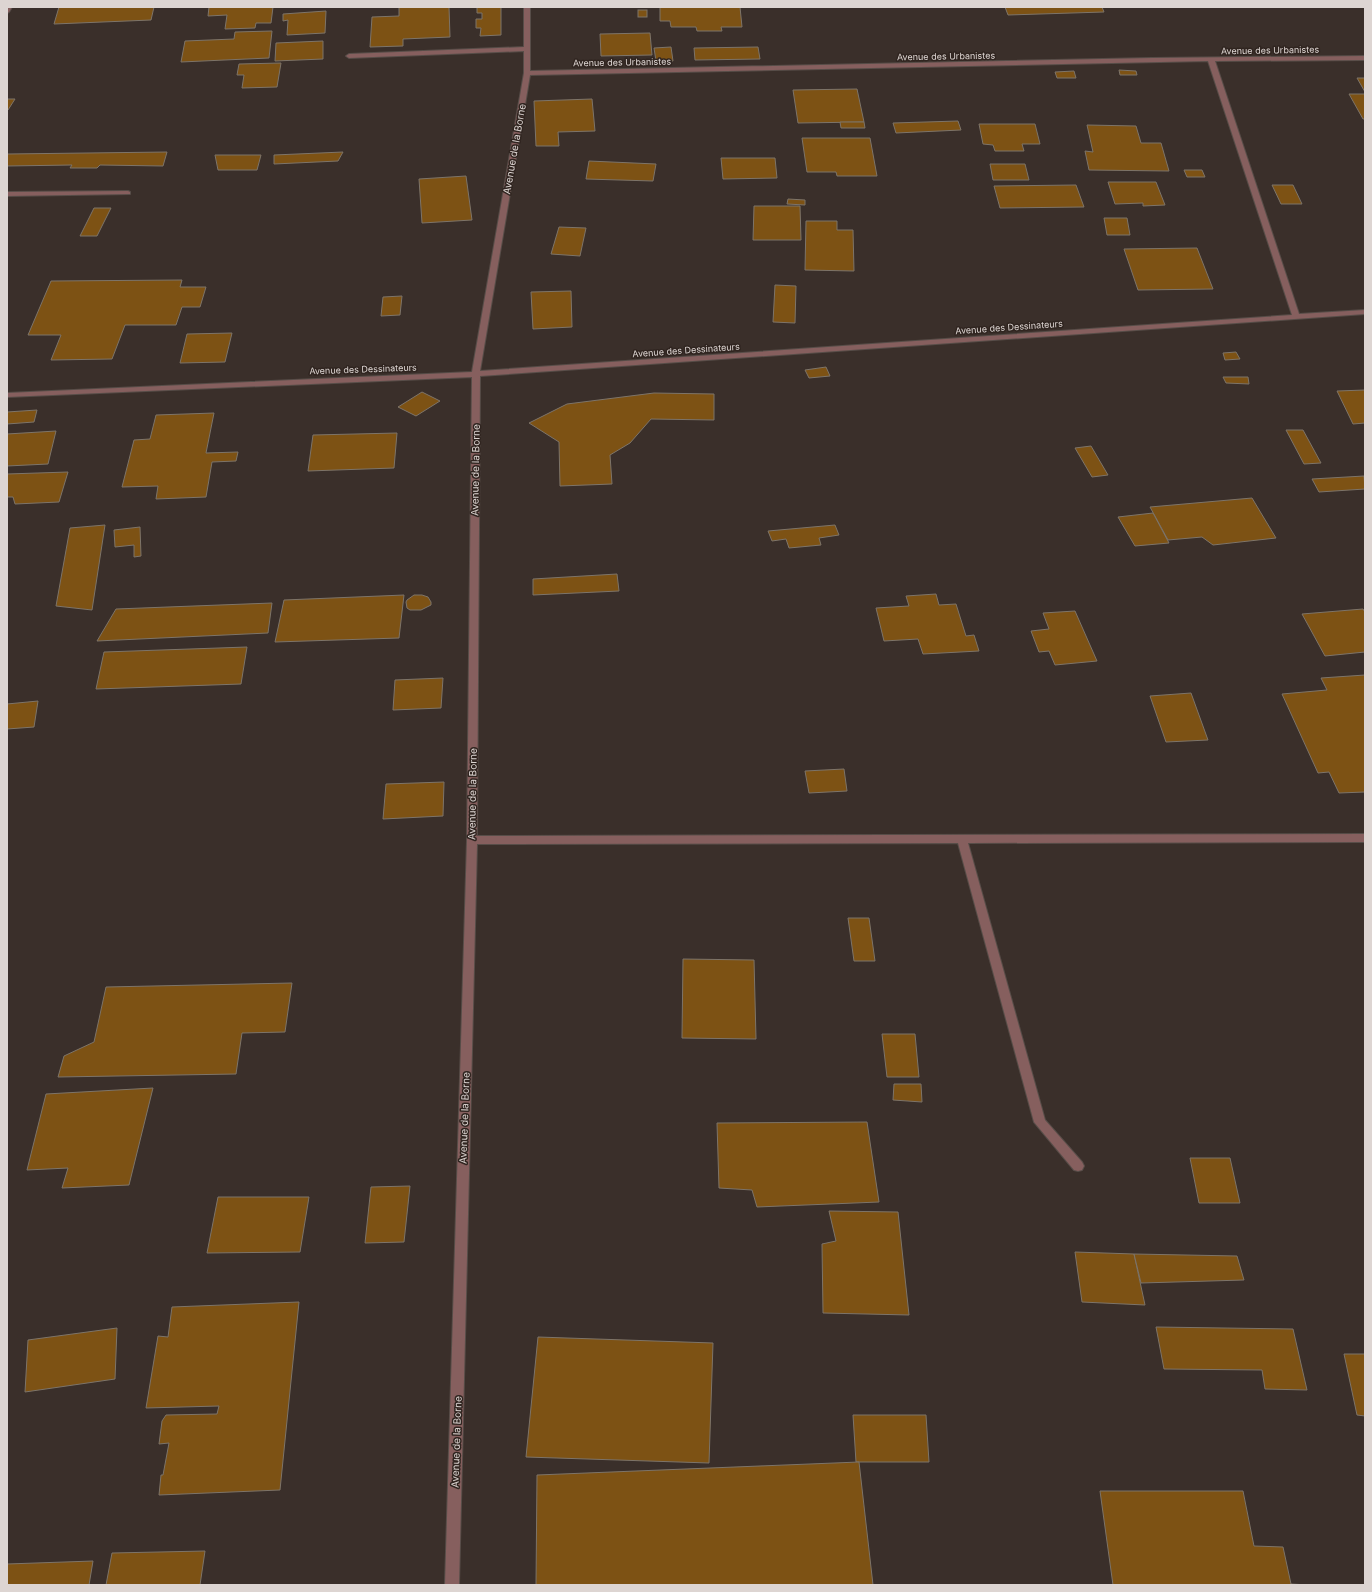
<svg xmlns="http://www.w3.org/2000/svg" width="1372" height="1592" font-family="Inter,sans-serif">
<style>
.building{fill:#7d5214;stroke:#7d7469}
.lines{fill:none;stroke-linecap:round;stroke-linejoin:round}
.minor-casing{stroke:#574d48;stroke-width:2}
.minor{fill:#865f5e;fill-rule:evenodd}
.labels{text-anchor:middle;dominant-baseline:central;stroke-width:3;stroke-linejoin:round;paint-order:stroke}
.far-street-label{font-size:9px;fill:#ddd5d2;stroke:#302520}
.street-label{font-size:10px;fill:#ddd5d2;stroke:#302520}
</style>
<rect width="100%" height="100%" fill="#3a2f2a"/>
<g class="building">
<path d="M59,7H154L151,20L54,24Z"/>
<path d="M209,7H273L271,23H256L255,28L225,29L227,15L208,16Z"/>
<path d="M399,7H449L450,37L403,39V46L370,47L372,17L399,16Z"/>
<path d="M477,7H501V35L480,36L481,28H476V19H482V13H477Z"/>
<path d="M660,7H740L742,27H721L722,31H697L696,27H671L670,21H660Z"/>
<path d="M1005,7H1102L1104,12L1008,15Z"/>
<rect x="638" y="10" width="9" height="7"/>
<path d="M326,11L325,33L287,35L288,20L283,21V14Z"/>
<path d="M272,31L269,58L181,62L185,41L234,39L235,32Z"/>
<path d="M650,33L652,55L601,56L600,34Z"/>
<path d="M323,41V59L275,61L276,43Z"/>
<path d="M671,47L673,61H656L654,48Z"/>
<path d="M758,47L760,59L695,60L694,48Z"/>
<path d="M281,63L277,87L242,88L244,75H237L239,64Z"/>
<path d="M1119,70L1136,71L1137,75H1120Z"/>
<path d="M1074,71L1076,78H1057L1055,72Z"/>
<path d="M1357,78H1365V92Z"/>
<path d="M857,89L864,122L798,123L793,90Z"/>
<path d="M1349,94H1365V119H1363Z"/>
<path d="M7,99H15L8,110H7Z"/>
<path d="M592,99L595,131L558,132L559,146H536L534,101Z"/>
<path d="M958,121L961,130L896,133L893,123Z"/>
<path d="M840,122H864L865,128H841Z"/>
<path d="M979,124H1035L1040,144H1022L1024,151H995L993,145L983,144Z"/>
<path d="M1087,125L1136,126L1141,143H1161L1169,171L1089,170L1085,151L1093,152Z"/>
<path d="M802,138H870L877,176H837L836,172H807Z"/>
<path d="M167,152L163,166L100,165L97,168H70L72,165L7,166V154Z"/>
<path d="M343,152L338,161L274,164V155Z"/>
<path d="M215,155H261L257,170H218Z"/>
<path d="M721,158H775L777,178L723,179Z"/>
<path d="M589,161L656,164L653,181L586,179Z"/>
<path d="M990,164H1025L1029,180H993Z"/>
<path d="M1184,170H1202L1205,177H1187Z"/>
<path d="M466,176L472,220L422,223L419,179Z"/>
<path d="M1108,182H1156L1165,205L1143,206V203L1115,204Z"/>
<path d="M1076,185L1084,207L1000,208L994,186Z"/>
<path d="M1272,185H1293L1302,204H1281Z"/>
<path d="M788,199L805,200V205L787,204Z"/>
<path d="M754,206H800L801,240H753Z"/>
<path d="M94,208H111L97,236H80Z"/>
<path d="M1104,218H1127L1130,235H1107Z"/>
<path d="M806,221H837V230H853L854,271L805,270Z"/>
<path d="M559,227L586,228L580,256L551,254Z"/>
<path d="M1197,248L1213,289L1138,290L1124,249Z"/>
<path d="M182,280L180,287H206L200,307H182L176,325H125L112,359L51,360L61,335H28L51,281Z"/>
<path d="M775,285L796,286L795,323L773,322Z"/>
<path d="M571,291L572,327L533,329L531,292Z"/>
<path d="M402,296L400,315L381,316L383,297Z"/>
<path d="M232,333L225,362L180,363L187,334Z"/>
<path d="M1236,352L1240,359L1225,360L1223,353Z"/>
<path d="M826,367L830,376L809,378L805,370Z"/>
<path d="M1223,377H1248L1249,384L1226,383Z"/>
<path d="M1365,390V423L1353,424L1337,391Z"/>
<path d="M422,392L440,401L416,416L398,407Z"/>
<path d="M654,393L714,394V420L651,419L630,443L610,455L612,484L560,486L559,442L529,423L567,404Z"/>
<path d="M37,410L34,422L7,424V412Z"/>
<path d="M214,413L206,453L238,452L236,461L212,462L206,497L156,499L158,486L122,487L134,440L150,439L156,415Z"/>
<path d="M1286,430H1303L1321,463L1304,464Z"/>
<path d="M56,431L48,464L7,466V434Z"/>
<path d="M397,433L394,468L308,471L313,435Z"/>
<path d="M1091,446L1108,475L1092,477L1075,448Z"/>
<path d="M68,472L59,502L15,504L13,497H7V474Z"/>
<path d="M1364,476L1365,489L1319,492L1312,479Z"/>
<path d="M1252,498L1276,538L1213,545L1202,537L1168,540L1150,507Z"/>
<path d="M1153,513L1169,543L1135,546L1118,517Z"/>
<path d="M105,525L92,610L56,606L70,528Z"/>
<path d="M835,525L839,535L819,538L821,545L789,548L786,539L772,541L768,531Z"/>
<path d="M140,527L141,556L134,557V545L115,547L114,530Z"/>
<path d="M617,574L619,591L533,595V579Z"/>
<path d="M936,594L939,605L956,604L966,636L974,635L979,651L923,654L918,639L884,641L876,608L909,606L906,596Z"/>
<path d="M404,595L399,638L275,642L284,600Z"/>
<path d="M414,595H422L428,597L431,602V605L421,610H410L407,608L406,602L407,600Z"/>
<path d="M272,603L268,633L97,641L116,609Z"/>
<path d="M1363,609L1365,612V652L1325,656L1302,614Z"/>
<path d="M1075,611L1097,661L1055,665L1049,651L1039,652L1031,631L1049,629L1043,613Z"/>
<path d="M247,647L241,684L96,689L104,652Z"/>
<path d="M1365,675V792L1339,793L1329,772L1318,773L1282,694L1327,690L1321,678Z"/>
<path d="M443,678L441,708L393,710L395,680Z"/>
<path d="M1191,693L1208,740L1166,742L1150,696Z"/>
<path d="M38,701L34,727L7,729V704Z"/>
<path d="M844,769L847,791L809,793L805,771Z"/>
<path d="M444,782L443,816L383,819L386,784Z"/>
<path d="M848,918H869L875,961H854Z"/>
<path d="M683,959L754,960L756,1039L682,1038Z"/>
<path d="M292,983L285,1032L242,1033L236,1074L58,1077L64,1056L94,1042L106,987Z"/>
<path d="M882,1034H915L919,1077H887Z"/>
<path d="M894,1084H921L922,1102L893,1100Z"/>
<path d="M153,1088L129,1185L62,1188L68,1168L27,1170L46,1094Z"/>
<path d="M867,1122L879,1202L757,1207L752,1190L719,1188L717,1123Z"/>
<path d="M1190,1158H1230L1240,1203H1199Z"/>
<path d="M410,1186L404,1242L365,1243L371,1187Z"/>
<path d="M218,1197H309L300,1252L207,1253Z"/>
<path d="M829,1211L898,1212L909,1315L823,1313L822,1244L836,1241Z"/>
<path d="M1075,1252L1134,1254L1145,1305L1082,1302Z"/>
<path d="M1134,1254L1237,1256L1244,1280L1141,1283Z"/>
<path d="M299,1302L280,1490L159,1495L161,1475H163L169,1443L159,1444L162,1421L166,1415L217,1414L219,1406L146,1408L158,1336L168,1337L172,1307Z"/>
<path d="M1156,1327L1293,1329L1307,1390L1265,1389L1262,1370L1164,1369Z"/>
<path d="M117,1328L115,1379L25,1392L28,1340Z"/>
<path d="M538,1337L713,1343L709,1463L526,1457Z"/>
<path d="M1344,1354H1365V1416L1357,1415Z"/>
<path d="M853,1415H926L929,1462H856Z"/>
<path d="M859,1462L873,1585H536L537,1475Z"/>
<path d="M1100,1491H1243L1254,1546L1283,1547L1291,1584L1308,1585H1113Z"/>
<path d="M205,1551L200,1585H106L112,1553Z"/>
<path d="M93,1561L89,1585H7V1564Z"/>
</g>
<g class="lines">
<g class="minor-casing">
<g id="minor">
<path d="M7,7H12L9,12L7,13Z"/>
<path d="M524,7H530V71L1152,58L1365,56V60L1215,61L1299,314L1365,310V314L480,376L477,836L1365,834V842L968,843L1045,1120L1082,1162L1084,1166L1082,1170L1078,1171L1074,1170L1034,1122L958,843L477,844L459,1585H445L467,840L472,377L7,397V393L472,372L524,73V51L349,58L346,56L349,54L524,47ZM1208,61L1292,315L480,371L530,75Z"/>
<path d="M128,191L130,192V194L7,196V192Z"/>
</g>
</g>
<use href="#minor" class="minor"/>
</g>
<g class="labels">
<g class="far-street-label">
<text transform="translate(1270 50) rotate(-1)">Avenue des Urbanistes</text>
<text transform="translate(946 56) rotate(-1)">Avenue des Urbanistes</text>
<text transform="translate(622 62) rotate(-1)">Avenue des Urbanistes</text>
<text transform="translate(1009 327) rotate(-4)">Avenue des Dessinateurs</text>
<text transform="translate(686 350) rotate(-4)">Avenue des Dessinateurs</text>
<text transform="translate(363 369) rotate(-2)">Avenue des Dessinateurs</text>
</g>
<g class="street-label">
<text transform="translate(514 149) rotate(-80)">Avenue de la Borne</text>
<text transform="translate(475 470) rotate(-89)">Avenue de la Borne</text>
<text transform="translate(472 794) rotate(-89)">Avenue de la Borne</text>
<text transform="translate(464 1118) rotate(-88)">Avenue de la Borne</text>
<text transform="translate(456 1442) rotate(-88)">Avenue de la Borne</text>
</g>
</g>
<rect width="1372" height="1592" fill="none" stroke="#ddd5d2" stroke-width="16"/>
</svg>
